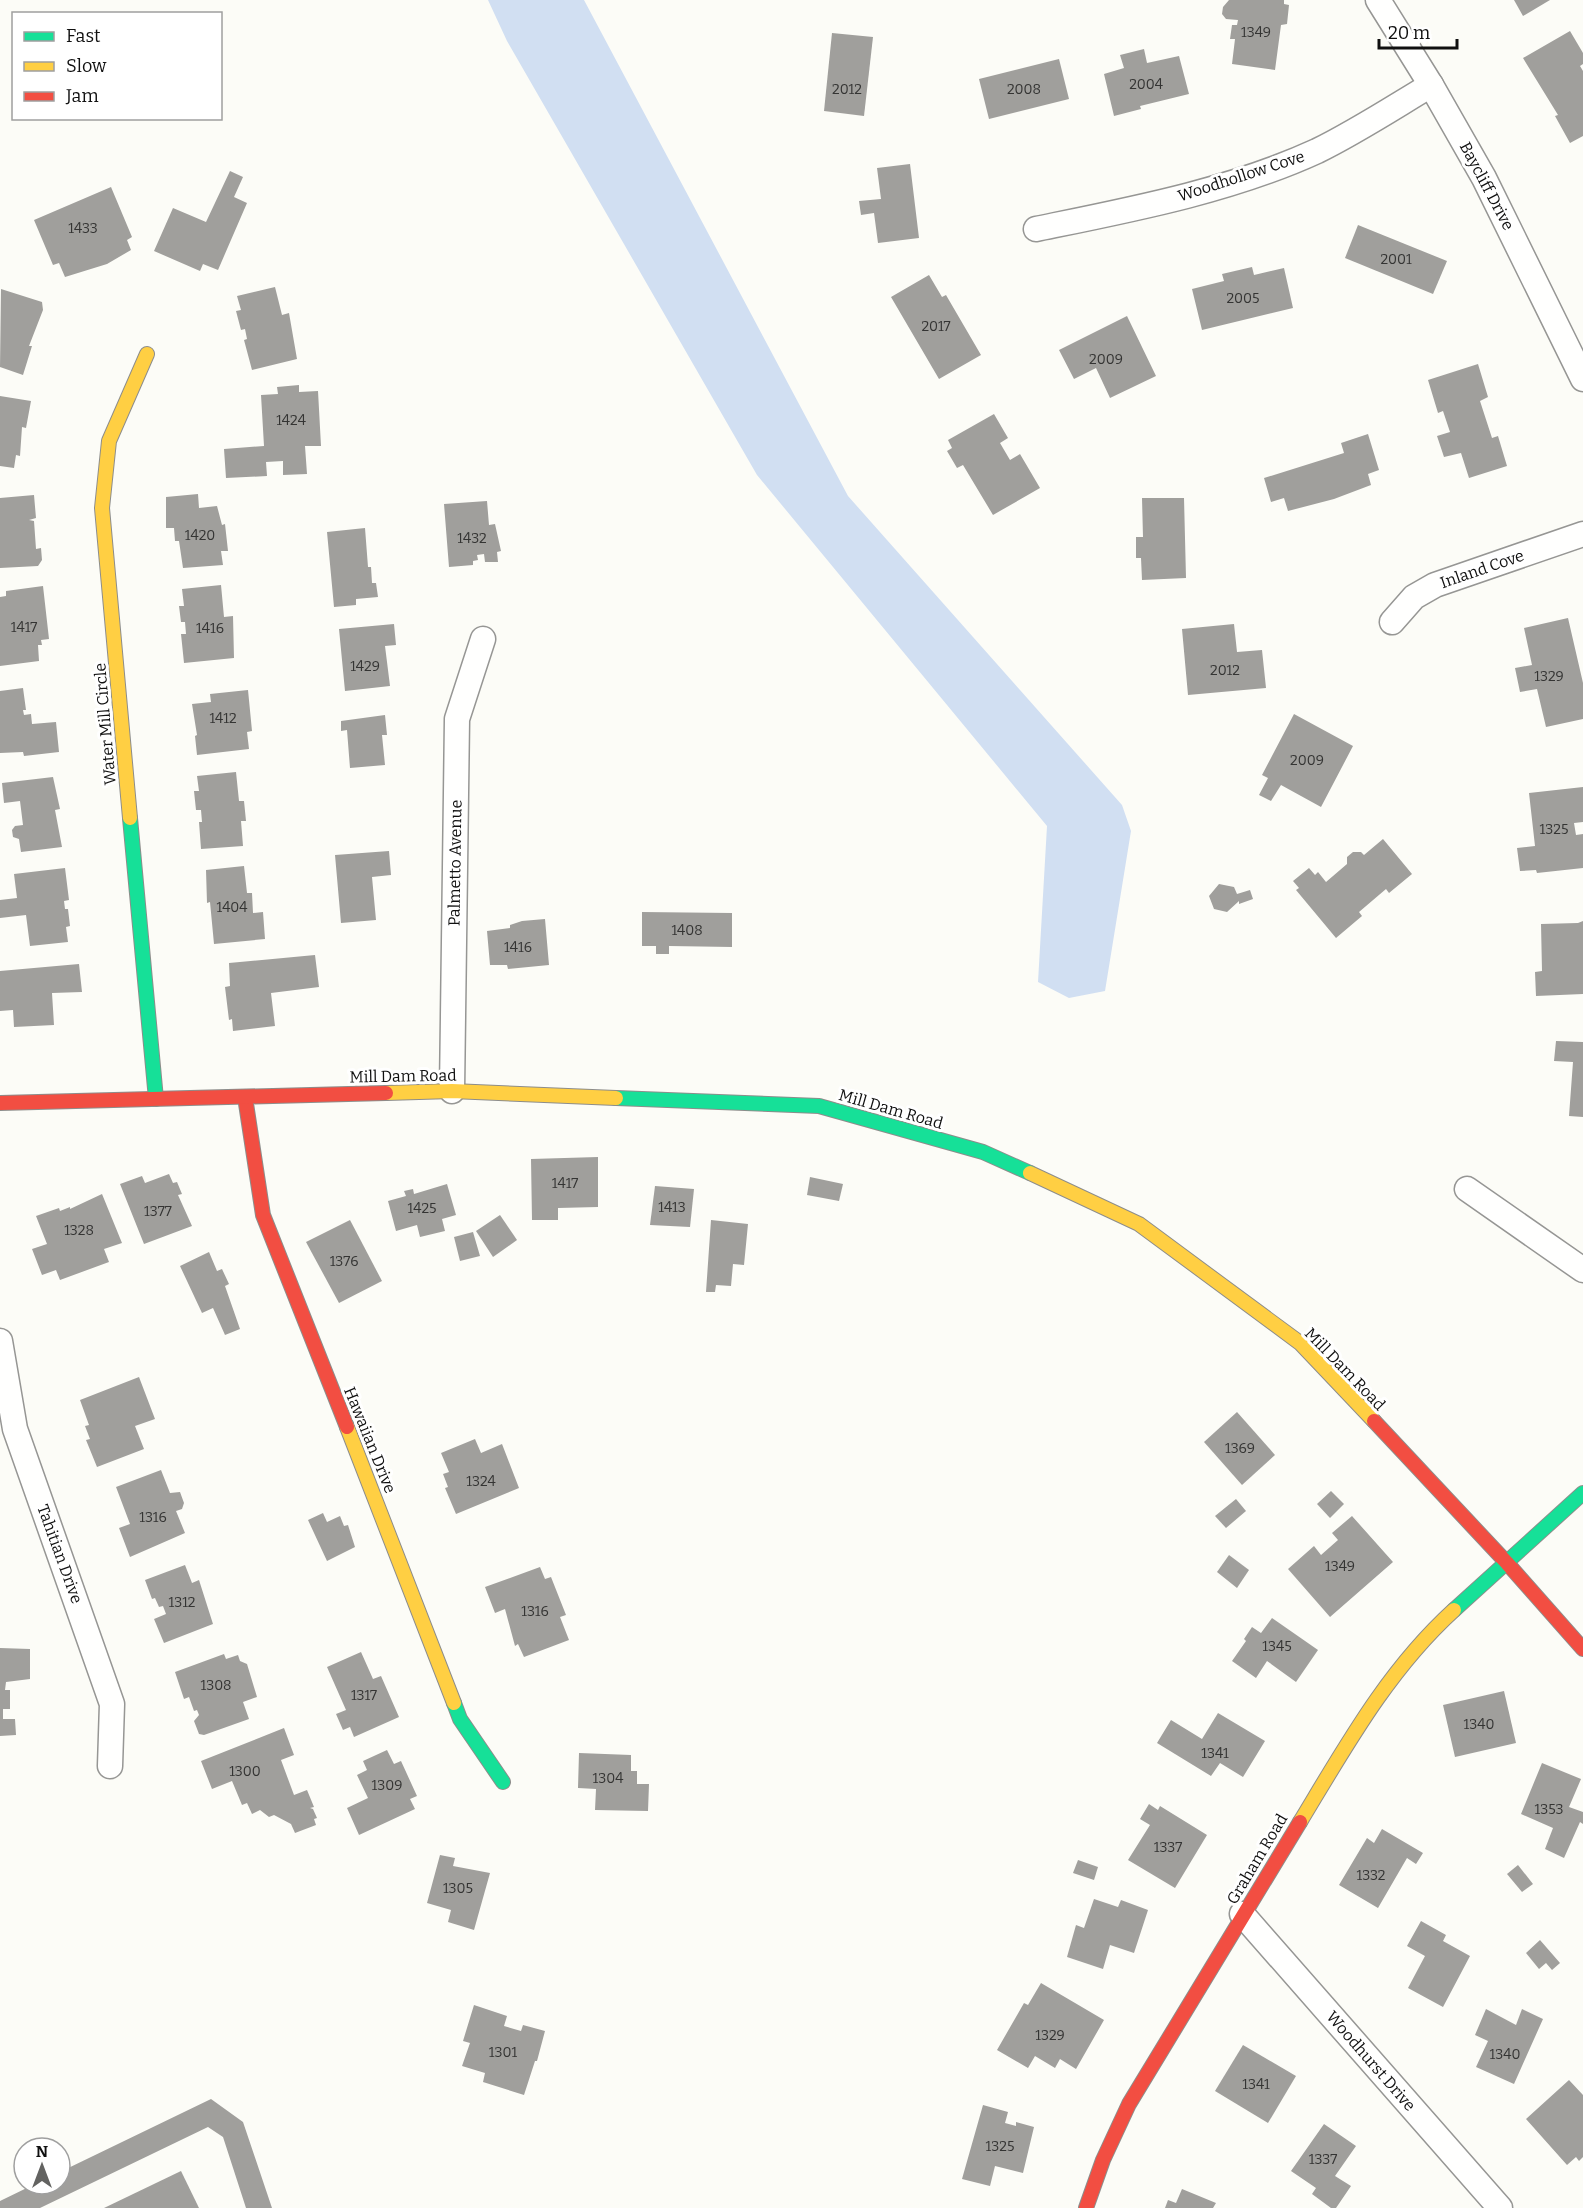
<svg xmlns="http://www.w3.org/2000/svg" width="1583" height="2208" font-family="Bitter,serif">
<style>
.water{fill:#d1dff2}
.building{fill:#a09f9c}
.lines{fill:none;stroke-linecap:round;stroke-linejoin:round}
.street-casing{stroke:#969694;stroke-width:27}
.fast-casing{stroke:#8d8d8b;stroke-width:16}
.slow-casing{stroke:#8d8d8b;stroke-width:16}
.jam-casing{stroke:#8d8d8b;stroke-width:16}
.street{stroke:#fffffe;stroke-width:24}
.fast{stroke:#16e098;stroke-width:14}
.slow{stroke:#ffcf43;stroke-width:14}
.jam{stroke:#f24e42;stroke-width:14}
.labels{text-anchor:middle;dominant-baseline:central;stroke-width:6;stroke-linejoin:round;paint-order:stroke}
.number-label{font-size:14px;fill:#343433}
.street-label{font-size:16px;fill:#101010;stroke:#fff}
</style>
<rect width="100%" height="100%" fill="#fcfcf7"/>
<path class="water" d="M488,0H584L848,496L1122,805L1131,831L1105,991L1069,998L1038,982L1047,826L757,475L507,41Z"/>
<g class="building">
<path d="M1229,0H1284V4L1289,5L1287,24L1281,25L1275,70L1232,64L1235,39H1230L1232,25H1237L1238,20L1226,19L1222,14L1223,7Z"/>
<path d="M1514,0H1550L1523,16Z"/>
<path d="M1570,31L1583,53V64L1580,66L1583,71V136L1570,143L1555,116L1558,115L1523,58Z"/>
<path d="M832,33L873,37L864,116L824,111Z"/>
<path d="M1144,49L1147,63L1179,56L1189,94L1140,106L1141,109L1114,116L1104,74L1124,68L1120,55Z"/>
<path d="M1059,59L1069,99L989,119L979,79Z"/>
<path d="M910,164L919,238L878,243L874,213L861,215L859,201L881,199L877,168Z"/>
<path d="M230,171L243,177L234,197L247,203L218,270L203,264L200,271L154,251L173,208L206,222Z"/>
<path d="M111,187L132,237L127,240L131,250L107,264L65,277L59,263L53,265L34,220Z"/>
<path d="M1358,225L1447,261L1433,294L1345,258Z"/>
<path d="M1252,267L1254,275L1284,268L1293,308L1202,330L1192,289L1224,281L1222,274Z"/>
<path d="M929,275L942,297L946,295L981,355L939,379L891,297Z"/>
<path d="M275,287L282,315L289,313L297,359L252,370L244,340L247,339L245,329L241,330L236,311L241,310L237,296Z"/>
<path d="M1,289L42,302L43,310L29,346H32L23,375L0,367Z"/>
<path d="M1127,316L1156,376L1110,398L1096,368L1074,379L1059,350Z"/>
<path d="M1478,364L1488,397L1480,401L1492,438L1498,436L1507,466L1469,478L1461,453L1444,457L1437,436L1450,432L1443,411L1438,413L1428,380Z"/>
<path d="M299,385V392L318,391L321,446H305L307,474L283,475V461L266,462L267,476L226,478L224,449L264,446L261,395L278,394L277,387Z"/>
<path d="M0,396L31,401L26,428L22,427L20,456L16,455L14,468L0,466Z"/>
<path d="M994,414L1008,438L1000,443L1010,460L1020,454L1040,488L993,515L963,465L957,468L947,451L952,448L948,440Z"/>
<path d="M1368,434L1379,470L1368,474L1371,485L1334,499L1288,511L1284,498L1271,502L1264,478L1344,453L1341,443Z"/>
<path d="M198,494L199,508L217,506L222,525L225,524L228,551H221L223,565L183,568L179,541H175L174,528H166V497Z"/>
<path d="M34,495L36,518L29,520L34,521L36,549L41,548L42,560L38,566L0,568V498Z"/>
<path d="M1142,498H1184L1186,578L1142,580L1141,558H1136V537H1143Z"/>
<path d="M487,501L489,525L495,524L501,551L497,552L498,562H485L484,554L477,555L478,560L473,561V565L449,567L444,504Z"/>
<path d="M365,528L368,567H371L372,583H376L378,597L356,599V605L334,607L327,532Z"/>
<path d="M221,585L224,617L233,616L234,658L184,663L181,634H186L185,622H181L179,606H184L182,589Z"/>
<path d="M43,586L49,639L41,640L42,645H38L39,661L0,666V597L6,596V591Z"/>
<path d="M1568,618L1583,683V719L1546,727L1537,689L1520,692L1515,668L1532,665L1524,628Z"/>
<path d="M394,624L396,645L385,646L390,686L345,691L339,629Z"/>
<path d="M1234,624L1237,652L1262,650L1266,688L1188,695L1182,629Z"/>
<path d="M23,688L26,710H23L24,715L31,714L32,724L56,722L59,752L24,756L23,752L0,753V691Z"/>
<path d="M248,690L252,731L247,732L249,749L197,755L195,736L197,735L192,704L211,702L210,694Z"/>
<path d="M1294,714L1353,746L1321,807L1281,785L1271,801L1259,795L1268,778L1262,775Z"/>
<path d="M385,715L387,735H382L385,765L350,768L347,730L341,731V721Z"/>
<path d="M236,772L239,801H244L246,821H241L243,846L201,849L199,822H202L201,810H196L194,791H199L197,776Z"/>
<path d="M53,777L60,809L55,810L62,847L21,852L19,839L13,837L12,830L15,826L23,825L20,801L4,803L2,783Z"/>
<path d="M1583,787V822L1574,823L1576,835L1583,834V868L1537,873L1536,870L1520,871L1517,848L1535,846L1529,793Z"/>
<path d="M1383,839L1412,874L1389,893L1386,889L1359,912L1362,916L1336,938L1296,890L1299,888L1293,881L1309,868L1315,875L1318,872L1326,882L1347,864V857L1353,852H1361L1364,855Z"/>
<path d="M389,851L391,875L372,877L376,920L341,923L335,855Z"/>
<path d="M244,866L247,893H252L253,913L263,912L265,939L214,944L210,902L207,903L206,870Z"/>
<path d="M65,868L69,900L64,901L65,909H68L70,926L66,927L68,942L30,946L26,915L0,918V900L17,898L14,874Z"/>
<path d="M1219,884L1234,887L1237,894L1250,890L1253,899L1239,904V901L1227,912L1214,909L1209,896Z"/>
<path d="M642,912L732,913V947L669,946V954H656V946H642Z"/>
<path d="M545,919L549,965L508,969L507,965H490L487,931L510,928V925L522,921Z"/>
<path d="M1583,921V994L1536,996L1535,972L1542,971L1541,924L1578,923Z"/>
<path d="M315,955L319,987L271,993L275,1026L233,1031L232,1019L229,1020L225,987L230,986L229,963Z"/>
<path d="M79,964L82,992L52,993L54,1025L14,1027L13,1010L0,1011V971Z"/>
<path d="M1556,1041L1583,1042V1117L1569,1116L1573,1062L1554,1061Z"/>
<path d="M598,1157V1207L558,1208V1220H532L531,1159Z"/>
<path d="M169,1174L173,1183L177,1182L182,1194L178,1195L192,1226L144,1244L120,1184L142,1176L145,1183Z"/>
<path d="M810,1177L843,1184L839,1201L807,1195Z"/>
<path d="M447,1184L456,1215L442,1219L445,1231L420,1237L417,1225L396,1231L388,1201L406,1196L404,1191L413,1189L414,1194Z"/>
<path d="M655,1186L694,1189L690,1227L650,1225Z"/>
<path d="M102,1194L122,1243L104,1249L109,1262L60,1280L56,1270L42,1275L32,1249L47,1244L36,1216L59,1208L60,1211L70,1207V1209Z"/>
<path d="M500,1215L517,1240L493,1257L476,1231Z"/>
<path d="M350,1220L382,1281L339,1303L306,1242Z"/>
<path d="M711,1220L748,1224L744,1265L733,1264L731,1286L716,1285L715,1292H706Z"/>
<path d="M473,1232L480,1256L460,1261L454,1237Z"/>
<path d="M209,1252L217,1271L222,1269L229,1284L225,1286L240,1329L225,1335L213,1308L202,1313L180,1266Z"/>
<path d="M139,1377L155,1419L135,1426L144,1449L97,1467L86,1440L90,1439L85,1426L89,1425L80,1400Z"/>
<path d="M1237,1412L1275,1455L1242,1485L1204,1442Z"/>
<path d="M475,1439L481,1453L502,1444L519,1488L456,1514L445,1488L448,1487L443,1474L449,1472L441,1453Z"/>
<path d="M161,1470L170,1493L180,1492L184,1503L182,1509L176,1511L185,1533L130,1557L119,1528L130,1524L116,1487Z"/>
<path d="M1331,1491L1344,1504L1330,1518L1317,1504Z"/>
<path d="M1236,1499L1246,1511L1226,1528L1215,1516Z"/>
<path d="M323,1513L327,1522L340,1516L344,1526L348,1525L355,1547L327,1561L308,1520Z"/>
<path d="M1352,1516L1393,1562L1330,1617L1288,1569L1314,1546L1321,1555L1338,1540L1332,1533Z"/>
<path d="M1229,1555L1249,1570L1237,1588L1217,1572Z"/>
<path d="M185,1565L192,1583L199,1580L213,1624L164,1643L154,1619L166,1614L163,1606L159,1607L155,1598L152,1599L145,1580Z"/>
<path d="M540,1567L545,1579L551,1577L566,1615L560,1617L569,1640L524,1657L518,1644L515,1646L505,1609L495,1613L485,1587Z"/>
<path d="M1272,1618L1318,1650L1296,1682L1267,1661L1256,1678L1232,1661L1246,1641L1244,1639L1252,1627L1261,1633Z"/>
<path d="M0,1648L30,1649V1679L6,1682L5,1690H10V1709H3V1719H15L16,1735L0,1736Z"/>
<path d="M361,1652L373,1679L381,1676L399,1717L354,1737L350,1727L343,1730L336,1714L346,1710L327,1667Z"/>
<path d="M224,1654L226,1659L238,1655L240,1661L247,1664L257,1697L243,1702L249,1719L204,1735L199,1734L194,1721L199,1715L197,1710L194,1711L189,1697L184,1699L175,1672Z"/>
<path d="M1504,1691L1516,1743L1455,1757L1443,1705Z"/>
<path d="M1218,1713L1265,1741L1243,1777L1220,1763L1211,1776L1157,1743L1171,1720L1202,1739Z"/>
<path d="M284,1728L294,1755L281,1760L294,1795L307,1790L314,1807L310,1808L313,1809L317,1818L314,1819L316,1825L295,1833L291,1824L274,1815L269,1817L260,1810L252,1814L247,1803L242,1805L232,1781L212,1789L201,1761Z"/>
<path d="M387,1750L394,1764L401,1761L417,1796L410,1799L415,1809L359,1835L347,1808L368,1798L357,1775L367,1770L363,1761Z"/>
<path d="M579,1753L631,1755V1771H637V1784H649L648,1811L595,1810L596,1789L578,1788Z"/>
<path d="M1542,1763L1581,1779L1569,1807L1583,1812V1824L1580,1822L1564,1858L1545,1849L1553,1828L1521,1814Z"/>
<path d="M1149,1804L1158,1810L1160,1806L1207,1835L1175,1888L1128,1860L1150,1825L1140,1819Z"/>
<path d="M1382,1829L1423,1853L1416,1864L1407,1858L1378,1908L1339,1885L1367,1838L1374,1843Z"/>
<path d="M440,1855L455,1858L453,1866L490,1873L474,1930L448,1922L451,1910L427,1903Z"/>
<path d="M1078,1860L1098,1867L1094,1880L1073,1873Z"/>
<path d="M1518,1865L1533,1884L1522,1892L1507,1874Z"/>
<path d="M1094,1899L1118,1907L1121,1900L1148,1910L1134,1953L1110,1945L1103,1969L1067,1957L1076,1925L1084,1928Z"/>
<path d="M1421,1921L1446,1935L1443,1941L1470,1956L1443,2007L1408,1988L1425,1956L1407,1946Z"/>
<path d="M1540,1940L1560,1963L1552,1970L1546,1963L1539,1969L1526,1953Z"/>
<path d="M1041,1983L1104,2020L1076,2069L1060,2059L1055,2068L1035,2056L1028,2068L997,2050L1024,2003L1028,2005Z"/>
<path d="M474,2005L507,2016L504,2026L521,2031L523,2025L545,2031L537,2061H535L524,2095L483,2082L485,2073L462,2066L470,2043L463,2041Z"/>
<path d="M1486,2009L1516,2025L1522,2009L1543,2019L1514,2084L1476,2067L1488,2041L1475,2035Z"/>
<path d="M1243,2045L1296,2076L1268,2123L1215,2091Z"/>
<path d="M1569,2080L1583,2095V2157L1579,2161L1576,2157L1567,2165L1526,2119Z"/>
<path d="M211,2099L243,2122L272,2208H246L223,2137L208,2127L40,2208H0V2201L35,2184H60V2172Z"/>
<path d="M983,2105L1008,2112L1005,2123L1016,2126V2122L1034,2127L1023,2173L995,2166L990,2186L962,2179Z"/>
<path d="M1324,2124L1356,2146L1335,2176L1351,2186L1336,2208H1331L1312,2194L1316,2188L1291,2171Z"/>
<path d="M181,2171L199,2208H104Z"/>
<path d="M1182,2189L1216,2203L1213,2208H1165L1168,2200L1176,2203Z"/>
</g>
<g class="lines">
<g class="street-casing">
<g id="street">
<path d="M1378,0L1431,85L1484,178L1583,379"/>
<path d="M1036,229C1129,210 1230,191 1317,151C1356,132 1394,107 1431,85"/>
<path d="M1392,622L1414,597L1435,585L1583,534"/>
<path d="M452,1091L457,719L483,639"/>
<path d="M1467,1189L1583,1270"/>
<path d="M0,1341L15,1429L112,1704L110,1766"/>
<path d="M1242,1914L1500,2208"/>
</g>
</g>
<g class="fast-casing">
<g id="fast">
<path d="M130,818L156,1099"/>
<path d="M616,1098L819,1106L983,1152L1030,1173"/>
<path d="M1454,1610L1583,1493"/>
<path d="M454,1703L460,1719L503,1782"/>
</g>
</g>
<g class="slow-casing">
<g id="slow">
<path d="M130,818L102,508L109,441L147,354"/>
<path d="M386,1093L452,1091L616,1098"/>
<path d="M1030,1173L1139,1224L1300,1343L1374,1421"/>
<path d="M347,1427L454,1703"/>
<path d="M1300,1822C1346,1746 1388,1670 1454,1610"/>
</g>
</g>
<g class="jam-casing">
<g id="jam">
<path d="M245,1097L263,1215L347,1427"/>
<path d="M0,1103L386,1093"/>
<path d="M1374,1421L1507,1563L1583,1649"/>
<path d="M1086,2208L1103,2160L1129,2104L1300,1822"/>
</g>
</g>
<use href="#street" class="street"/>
<use href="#fast" class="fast"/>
<use href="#slow" class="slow"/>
<use href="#jam" class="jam"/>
</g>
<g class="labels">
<g class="number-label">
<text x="1256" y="32">1349</text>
<text x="1146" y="84">2004</text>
<text x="847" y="89">2012</text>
<text x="1024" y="89">2008</text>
<text x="83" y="228">1433</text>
<text x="1396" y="259">2001</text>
<text x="1243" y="298">2005</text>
<text x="936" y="326">2017</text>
<text x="1106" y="359">2009</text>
<text x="291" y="420">1424</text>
<text x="200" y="535">1420</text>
<text x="472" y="538">1432</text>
<text x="24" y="627">1417</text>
<text x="210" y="628">1416</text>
<text x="365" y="666">1429</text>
<text x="1225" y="670">2012</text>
<text x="1549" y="676">1329</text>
<text x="223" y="718">1412</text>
<text x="1307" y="760">2009</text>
<text x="1554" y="829">1325</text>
<text x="232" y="907">1404</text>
<text x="687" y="930">1408</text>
<text x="518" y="947">1416</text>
<text x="565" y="1183">1417</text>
<text x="672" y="1207">1413</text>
<text x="422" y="1208">1425</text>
<text x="158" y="1211">1377</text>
<text x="79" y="1230">1328</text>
<text x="344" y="1261">1376</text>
<text x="1240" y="1448">1369</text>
<text x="481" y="1481">1324</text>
<text x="153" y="1517">1316</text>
<text x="1340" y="1566">1349</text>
<text x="182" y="1602">1312</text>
<text x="535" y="1611">1316</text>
<text x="1277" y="1646">1345</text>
<text x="216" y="1685">1308</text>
<text x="364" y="1695">1317</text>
<text x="1479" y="1724">1340</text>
<text x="1215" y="1753">1341</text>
<text x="245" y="1771">1300</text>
<text x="608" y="1778">1304</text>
<text x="387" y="1785">1309</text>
<text x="1549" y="1809">1353</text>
<text x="1168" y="1847">1337</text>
<text x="1371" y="1875">1332</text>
<text x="458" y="1888">1305</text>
<text x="1050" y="2035">1329</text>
<text x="503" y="2052">1301</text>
<text x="1505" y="2054">1340</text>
<text x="1256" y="2084">1341</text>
<text x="1000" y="2146">1325</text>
<text x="1323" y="2159">1337</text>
</g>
<g class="street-label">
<text transform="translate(1241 176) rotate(-18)">Woodhollow Cove</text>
<text transform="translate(1487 186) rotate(62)">Baycliff Drive</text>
<text transform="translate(1482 569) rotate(-19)">Inland Cove</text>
<text transform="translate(105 724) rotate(-95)">Water Mill Circle</text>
<text transform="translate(455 863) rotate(-89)">Palmetto Avenue</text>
<text transform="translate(403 1076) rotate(-1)">Mill Dam Road</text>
<text transform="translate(891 1109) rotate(16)">Mill Dam Road</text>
<text transform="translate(1345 1369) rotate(46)">Mill Dam Road</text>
<text transform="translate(370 1440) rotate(68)">Hawaiian Drive</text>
<text transform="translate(60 1554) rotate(70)">Tahitian Drive</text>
<text transform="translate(1257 1859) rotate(-59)">Graham Road</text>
<text transform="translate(1371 2061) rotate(49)">Woodhurst Drive</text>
</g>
</g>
<rect x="12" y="12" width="210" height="108" fill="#ffffff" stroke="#9f9f9f" stroke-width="1.5"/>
<rect x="24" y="32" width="30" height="9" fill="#16e098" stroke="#9f9f9f" stroke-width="1.5"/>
<text x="66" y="42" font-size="18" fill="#101010">Fast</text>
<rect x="24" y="62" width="30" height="9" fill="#ffcf43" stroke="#9f9f9f" stroke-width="1.5"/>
<text x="66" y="72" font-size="18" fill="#101010">Slow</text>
<rect x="24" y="92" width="30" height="9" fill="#f24e42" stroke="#9f9f9f" stroke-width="1.5"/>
<text x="66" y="102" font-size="18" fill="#101010">Jam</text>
<g transform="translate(42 2166)"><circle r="28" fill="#ffffff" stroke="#9f9f9f" stroke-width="1.5"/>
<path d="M0-4.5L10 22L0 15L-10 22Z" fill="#636361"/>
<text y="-9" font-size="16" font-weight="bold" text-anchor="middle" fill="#101010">N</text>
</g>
<path d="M1379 39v9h78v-9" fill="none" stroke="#101010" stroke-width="3"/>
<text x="1388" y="39" font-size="18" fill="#101010" stroke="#ffffff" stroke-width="4.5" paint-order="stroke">20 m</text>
</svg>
